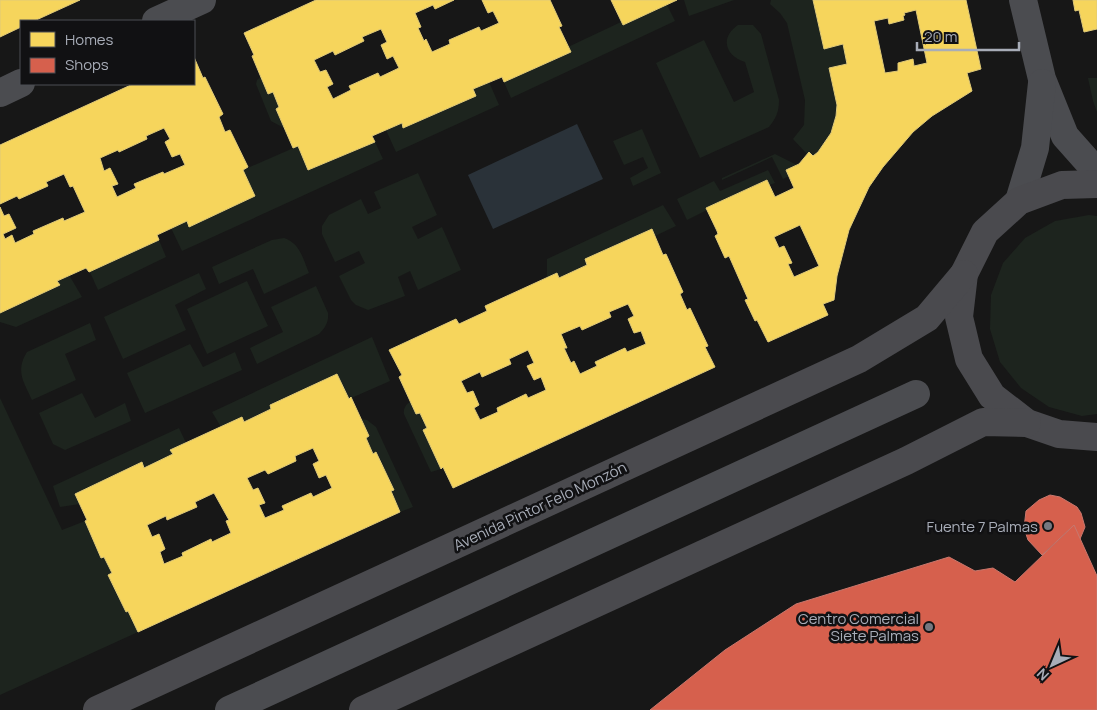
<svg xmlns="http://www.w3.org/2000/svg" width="1097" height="710" font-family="Manrope,sans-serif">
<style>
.green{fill:#1d241e}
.water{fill:#2a3239}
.homes{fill:#f6d55c;stroke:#dfc978;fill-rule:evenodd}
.shops{fill:#d6604d;stroke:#c8776d}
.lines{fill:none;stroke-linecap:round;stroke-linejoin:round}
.street{stroke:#4b4c50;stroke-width:28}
.secondary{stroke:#4a4a4e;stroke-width:28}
.poi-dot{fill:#757880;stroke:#111113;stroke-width:2}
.labels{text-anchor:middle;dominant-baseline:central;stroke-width:5;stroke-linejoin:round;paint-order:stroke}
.street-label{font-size:15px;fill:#a8adb8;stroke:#111113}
.poi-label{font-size:15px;fill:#a8adb8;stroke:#111113;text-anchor:end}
</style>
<rect width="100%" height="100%" fill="#171717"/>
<g class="green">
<path d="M684,0H734L689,16Z"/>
<path d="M771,0H813L824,49L843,44L847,64L829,68C831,78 835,89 836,99C838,121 830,142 813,156L809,152L807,154L793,139L804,125L805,100L787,23L780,13L770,4Z"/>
<path d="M667,5L675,21L511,98L504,82L570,52L568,47L621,22L623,25Z"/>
<path d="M738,25H753L761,34L779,100C779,112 776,118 769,127L700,158L656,63L704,40L734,102L754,92L745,62C726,56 719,38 738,25Z"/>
<path d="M261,77L273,92L279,107L276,109L284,128L271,121L256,84L257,80Z"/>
<path d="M1088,78H1097V112L1093,101Z"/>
<path d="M489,82L499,105L396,152L386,130L402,123L403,127L473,89Z"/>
<path d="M642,129L661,173L633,186L630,178L648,168L643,157L624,165L613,141Z"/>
<path d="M375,142L383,159L182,251L171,228L187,221L189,226L255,196L243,170L298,146L308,170Z"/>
<path d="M775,154L797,165L786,170L789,176L783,179L772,157L722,180V178Z"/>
<path d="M768,170L775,183L769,185L767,180L706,208L707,210L687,220L677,199L714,181L720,191Z"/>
<path d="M418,173L437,215L412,227L418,239L442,227L461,270L418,290L410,271L398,277L405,296L368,310L356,305L351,300L339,276L365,263L359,251L335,262L322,234V226L329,215L361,199L368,214L381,208L374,192Z"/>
<path d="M663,205L676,226L655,236L585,259L587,265L559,278H547V259Z"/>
<path d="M1089,215L1097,216V414L1082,416L1049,407L1021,388L1000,362L990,329L991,295L1003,263L1025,238L1055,221Z"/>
<path d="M284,238C300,243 303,259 309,273L264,294L253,269L219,284L212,267L272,240Z"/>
<path d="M159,240L166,257L98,290L90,272Z"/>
<path d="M199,273L206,289L175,305L186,330L123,359L104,317Z"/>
<path d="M69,275L82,297L16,327L0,322V313L59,285L57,281Z"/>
<path d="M247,281L268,326L207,354L187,309Z"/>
<path d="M316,286L328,313C329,322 325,328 319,334L257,364L250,348L283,332L271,307Z"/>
<path d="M90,323L96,340L65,354L76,380L32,400C24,382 15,371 27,352Z"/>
<path d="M372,337L390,381L349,399L337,374L270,404L271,409L244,422L242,417L221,427L212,412Z"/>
<path d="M190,344L203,367L235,352L242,370L145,413L127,373Z"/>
<path d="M82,393L95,418L125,403L131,421L65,450L53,444L39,413Z"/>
<path d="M0,398L62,530L85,521L101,558L104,557L112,573L108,575L126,612L128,611L138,632L0,695Z"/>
<path d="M410,402L416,414L420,413L427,428L423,430L441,469L431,472L404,414C403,409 406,404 410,402Z"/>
<path d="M361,419L367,420L376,427L413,507L400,512L391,491L394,490L377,452L373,454L366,438L369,436Z"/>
<path d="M179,428L186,443L171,450L173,454L144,468L141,463L75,494L80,504L60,507L53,486Z"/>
</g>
<path class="water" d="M577,124L603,179L493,229L468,175Z"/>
<g class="homes">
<path d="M0,0H80L34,21H21V27L0,37Z"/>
<path d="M316,0H454L435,9L433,5L415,13L421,27L418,28L424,41L426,39L432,52L450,44L449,40L479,27L481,31L499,23L493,11L488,13L482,0H550L562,26L559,27L571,52L504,82L502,77L473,89L476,96L403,128L402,123L372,136L375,142L308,170L298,146L293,148L276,109L279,107L273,92L268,94L252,56L254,55L244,33ZM381,29L387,42L381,45L387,59L393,56L399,68L380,77L378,73L349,86L351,90L333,99L327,87L333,84L326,70L320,72L314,60L333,51L335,55L364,41L362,37Z"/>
<path d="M611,0H677L623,25Z"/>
<path d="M813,0H966L981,69L967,73L972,91L932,116L913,132L883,167L869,187L849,230L837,276L834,300L823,304L828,315L768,342L757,320L755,321L745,300L748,299L729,256L725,258L715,236L718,234L717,231L706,208L767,180L775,197L794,188L786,170L799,164L809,152L813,156L818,152L831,133L836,116L837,105L829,68L847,64L843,44L824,49ZM916,10L927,63L914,66L913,59L898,63V71L885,73L874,21L888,18L889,24L904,20L903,16L905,15L904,13ZM800,225L819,266L794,277L788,264L792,263L784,246L779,248L774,237Z"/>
<path d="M1073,0H1097V29L1084,32L1079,10L1075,11Z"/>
<path d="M194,57L203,78L205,77L223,114L219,117L225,132L230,130L248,167L243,170L255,196L189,227L187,221L157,235L159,240L89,272L86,268L57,281L60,285L0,313V207L4,216L9,214L16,228L3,234L5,239L12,235L15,243L34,234L33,231L63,218L64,221L85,212L73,186L70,187L64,174L46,182L48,186L19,199L17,196L0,204V145L133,84H194ZM164,128L170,139L165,142L172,157L180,154L185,165L164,174L163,172L134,184L136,188L117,197L112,186L118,184L110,168L104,171L100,158L118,150L119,152L147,139L146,136Z"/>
<path d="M652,229L663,255L666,254L683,292L680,294L687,310L690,308L708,346L705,347L715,367L453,488L443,467L441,469L423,430L427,428L420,413L416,414L399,377L402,375L389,350L456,319L459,324L487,311L485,306L557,273L559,278L587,265L585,259ZM628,304L634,316L628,319L634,333L641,331L646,344L627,352L625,348L595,362L597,366L580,374L574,361L571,363L564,348H567L561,334L580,326L582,330L611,317L609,312ZM528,350L534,363L527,366L534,380L541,377L546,390L528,398L526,394L497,408L498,412L480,420L474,408L479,405L473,391L467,393L461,381L480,372L482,377L511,364L509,359Z"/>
<path d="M337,374L349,399L351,397L369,436L366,438L373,454L376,452L394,490L391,491L400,512L138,632L128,611L126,612L108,575L112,573L104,557L101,558L85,521L87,520L75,494L142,462L144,468L173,454L170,450L242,417L244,422L271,409L270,405ZM313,448L319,461L313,464L319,478L326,475L332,488L313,497L311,493L282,506L284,510L265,518L259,505L265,503L258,488L253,490L247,478L265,470L268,474L296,461L295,456ZM214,493L229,520L226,521L231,533L212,542L211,539L182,553L183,556L164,564L160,552L165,549L159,534L152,537L147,525L166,516L167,520L197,507L195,502Z"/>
</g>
<g class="shops">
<path d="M1050,495L1060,497L1077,507L1081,513L1085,527L1080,539L1074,525L1042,555L1028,540L1024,528L1026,511L1039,500Z"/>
<path d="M1074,525L1097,576V710H650L725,650L796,604L949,557L975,571L993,568L1015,582Z"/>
</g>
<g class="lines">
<g class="street">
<path d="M1023,0L1042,79L1065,136L1097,172"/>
<path d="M156,21L202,0"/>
<path d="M0,93L21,83"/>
<path d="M1019,201L1035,148L1042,83"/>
<path d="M229,710L916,394"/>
</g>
<g class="secondary">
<path d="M1097,184L1062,185L1019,201L985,232L964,274L959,317L969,359L992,396L1027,423L1059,434L1097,437"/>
<path d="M97,710L859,359L927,318L964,274"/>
<path d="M363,710L906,461L983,422L1027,423"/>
</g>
</g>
<g class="poi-dot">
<circle cx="1048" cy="526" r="5"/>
<circle cx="929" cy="627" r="5"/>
</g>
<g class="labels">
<g class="street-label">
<text transform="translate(540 506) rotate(-25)">Avenida Pintor Felo Monzón</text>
</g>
<g class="poi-label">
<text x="1038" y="526">Fuente 7 Palmas</text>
<text x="919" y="618">Centro Comercial<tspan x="919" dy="17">Siete Palmas</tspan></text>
</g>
</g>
<rect x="20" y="20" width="175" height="65" fill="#111113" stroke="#4d4f55"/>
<rect x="30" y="32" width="25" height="15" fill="#f6d55c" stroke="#4d4f55"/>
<text x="65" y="45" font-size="15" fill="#a8adb8">Homes</text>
<rect x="30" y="58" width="25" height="15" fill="#d6604d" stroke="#4d4f55"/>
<text x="65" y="70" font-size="15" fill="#a8adb8">Shops</text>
<g transform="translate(1052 665) rotate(224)" stroke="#111113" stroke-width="4" paint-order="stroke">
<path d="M0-4L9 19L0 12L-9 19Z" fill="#a8adb8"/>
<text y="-8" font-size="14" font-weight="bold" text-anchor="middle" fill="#a8adb8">N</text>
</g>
<path d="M917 42v8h102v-8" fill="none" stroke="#a8adb8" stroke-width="2.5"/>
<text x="924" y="42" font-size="15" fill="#a8adb8" stroke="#111113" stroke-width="4" paint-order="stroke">20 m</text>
</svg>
